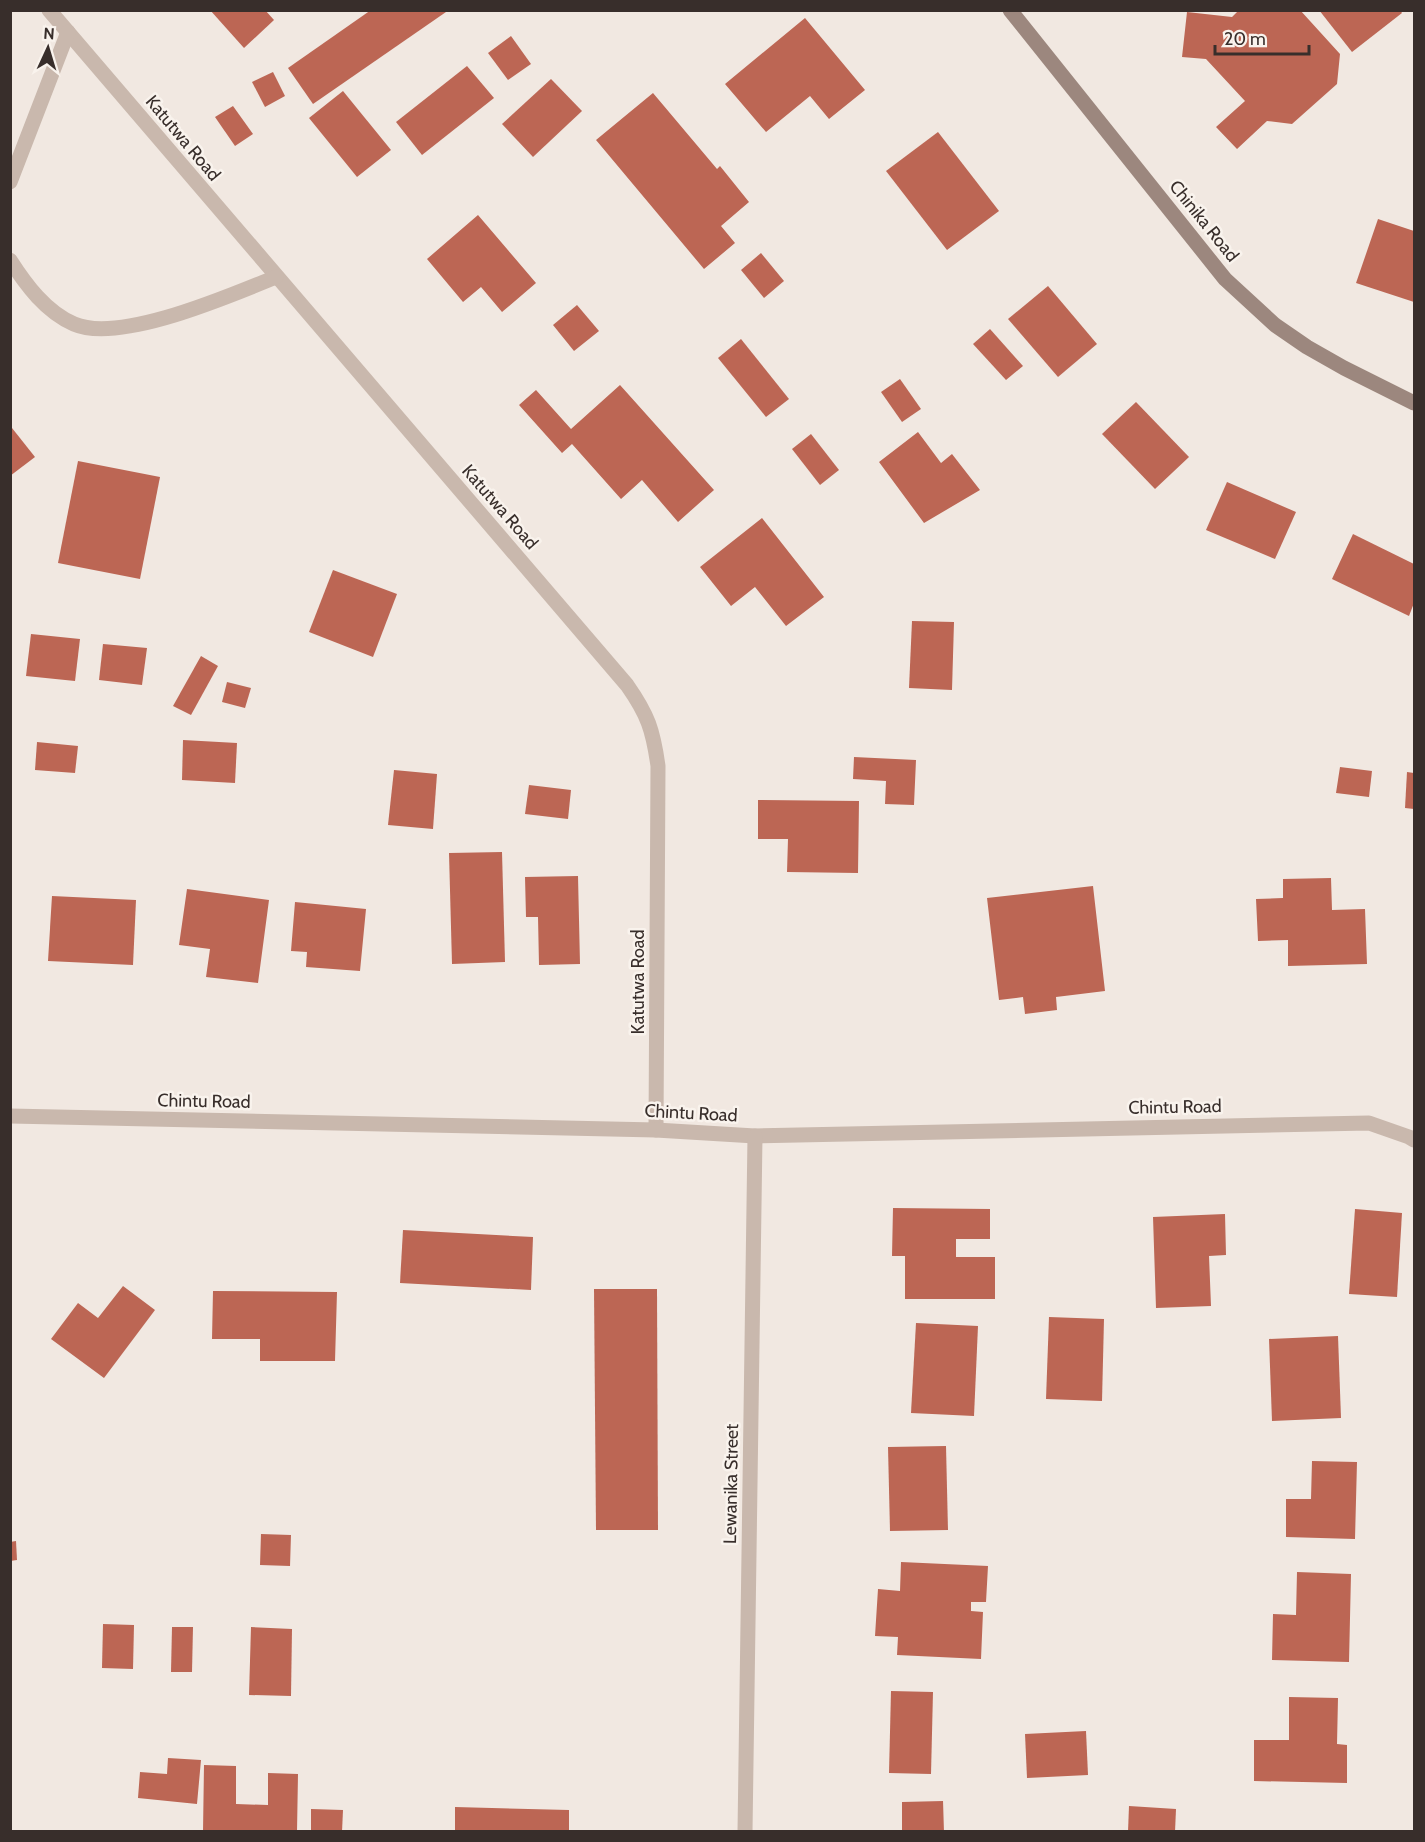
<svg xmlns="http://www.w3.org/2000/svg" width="1425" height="1842" font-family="Cabin,sans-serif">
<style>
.building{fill:#bc6654}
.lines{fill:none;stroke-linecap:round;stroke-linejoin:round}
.street{stroke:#c9b8ad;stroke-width:15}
.secondary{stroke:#9c877e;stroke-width:15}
.labels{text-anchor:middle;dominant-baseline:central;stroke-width:5;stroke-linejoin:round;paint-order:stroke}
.street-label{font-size:18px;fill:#382e2b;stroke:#f9f3ed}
</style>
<rect width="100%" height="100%" fill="#f1e8e1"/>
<g class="building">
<path d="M210,10H265L274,20L244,48Z"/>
<path d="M371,10H445L446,12L313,104L288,68Z"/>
<path d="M1239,10H1300L1340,54L1337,84L1292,124L1267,121L1237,149L1216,127L1245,101L1206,59L1182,57L1187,12L1232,17Z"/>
<path d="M1319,10H1400L1402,13L1352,52Z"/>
<path d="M805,18L865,90L829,119L810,96L766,132L725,84Z"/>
<path d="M511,36L531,64L508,80L488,53Z"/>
<path d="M467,66L494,98L422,155L396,122Z"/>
<path d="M273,72L285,96L265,107L252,82Z"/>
<path d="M551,79L582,111L533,157L502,124Z"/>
<path d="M343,91L391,150L357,177L309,118Z"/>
<path d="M653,93L717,169L720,166L749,202L721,226L735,243L704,269L596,140Z"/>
<path d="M233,106L253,134L235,146L215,117Z"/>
<path d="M938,132L999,211L947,250L886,171Z"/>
<path d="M478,215L536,283L502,312L481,287L463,302L427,259Z"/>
<path d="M1378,219L1414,231V302L1356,283Z"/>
<path d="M761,253L784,281L764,298L741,270Z"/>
<path d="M1048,286L1097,344L1058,377L1008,319Z"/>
<path d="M577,305L599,331L574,351L553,325Z"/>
<path d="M990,329L1023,366L1006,380L973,344Z"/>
<path d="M741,339L789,399L766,417L718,358Z"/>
<path d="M900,379L921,409L902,422L881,392Z"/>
<path d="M620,385L714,490L678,522L642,480L621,499L572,444L562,453L519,405L536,390L571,429Z"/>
<path d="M1136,402L1189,457L1155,489L1102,434Z"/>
<path d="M12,428L35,457L10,476V430Z"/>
<path d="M918,432L941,463L952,454L980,490L924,523L879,462Z"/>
<path d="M811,434L839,470L820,485L792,449Z"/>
<path d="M78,461L160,477L140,579L58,563Z"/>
<path d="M1227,482L1296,512L1275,559L1206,530Z"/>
<path d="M762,518L824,597L786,626L755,587L731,606L700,567Z"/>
<path d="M1353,534L1414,564V603L1409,616L1332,579Z"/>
<path d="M333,570L397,594L373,657L309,632Z"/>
<path d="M912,621L954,622L952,690L909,688Z"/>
<path d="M31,634L80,639L75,681L26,676Z"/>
<path d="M103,644L147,648L142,685L99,680Z"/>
<path d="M201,656L218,666L191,715L173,706Z"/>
<path d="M227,682L251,688L245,708L222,702Z"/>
<path d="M183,740L237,743L235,783L182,780Z"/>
<path d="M37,742L78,746L75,773L35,770Z"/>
<path d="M854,757L916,760L914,805L885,804L886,781L853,779Z"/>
<path d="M1340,767L1372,771L1369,797L1336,793Z"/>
<path d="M394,770L437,774L433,829L388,825Z"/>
<path d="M1407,772L1414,773V809L1405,808Z"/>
<path d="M529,785L571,790L568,819L525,814Z"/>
<path d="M758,800L859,801L858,873L787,872L788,839H758Z"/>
<path d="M502,852L505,962L452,964L449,853Z"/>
<path d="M578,876L580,964L539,965L538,917H526L525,877Z"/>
<path d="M1331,878L1332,910L1365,909L1367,964L1288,966V940L1258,941L1256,899L1283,898V879Z"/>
<path d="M1093,886L1105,991L1056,997L1057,1010L1025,1014L1023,997L999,1000L987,898Z"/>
<path d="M187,889L269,900L258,983L206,977L210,949L179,945Z"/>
<path d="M52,896L136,900L133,965L48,961Z"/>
<path d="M295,902L366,909L360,971L306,967L307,952L291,951Z"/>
<path d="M893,1208L990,1209V1239H956V1257H995V1299H905V1256H892Z"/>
<path d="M1355,1209L1402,1213L1397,1297L1349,1294Z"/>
<path d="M1225,1214L1226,1255L1209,1256L1211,1306L1156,1308L1153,1217Z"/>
<path d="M403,1230L533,1237L531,1290L400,1283Z"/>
<path d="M123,1286L155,1310L104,1378L51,1339L78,1303L98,1318Z"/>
<path d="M594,1289H657L658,1530H596Z"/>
<path d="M213,1291L337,1292L335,1361H260V1339H212Z"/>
<path d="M1049,1317L1104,1319L1102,1401L1046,1399Z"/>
<path d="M916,1323L978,1326L974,1416L911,1413Z"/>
<path d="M1338,1336L1341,1418L1272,1421L1269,1339Z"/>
<path d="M946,1446L948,1530L890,1531L888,1447Z"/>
<path d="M1312,1461L1357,1462L1355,1539L1286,1537V1499H1311Z"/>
<path d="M261,1534L291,1535L290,1566L260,1565Z"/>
<path d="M16,1541L17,1560L10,1561V1542Z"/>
<path d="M901,1562L988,1566L986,1602H971V1611L983,1612L981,1659L897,1655L898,1637L875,1636L878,1589L900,1591Z"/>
<path d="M1297,1572L1351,1574L1349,1662L1272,1660L1273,1614L1296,1615Z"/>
<path d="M103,1624L134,1625L133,1669L102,1668Z"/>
<path d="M172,1627H193L192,1672H171Z"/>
<path d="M251,1627L292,1629L291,1696L249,1695Z"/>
<path d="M891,1691L933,1692L931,1774L889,1773Z"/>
<path d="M1289,1697L1338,1698L1337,1744L1347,1745V1783L1254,1781V1740H1289Z"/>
<path d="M1086,1731L1088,1775L1027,1778L1025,1734Z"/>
<path d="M168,1758L201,1760L197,1804L138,1798L140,1772L167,1774Z"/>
<path d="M204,1765L236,1766V1804L268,1805V1773L298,1774L297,1832H203Z"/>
<path d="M943,1801L944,1832H902V1802Z"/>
<path d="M1129,1806L1176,1809L1175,1832H1128Z"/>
<path d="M455,1807L569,1810V1832H455Z"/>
<path d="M311,1809L343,1810L342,1832H311Z"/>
</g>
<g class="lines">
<g class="street">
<path d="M49,10L627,685C648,715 653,730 658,766L656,1130"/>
<path d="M10,182L68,32"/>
<path d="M10,260C26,285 46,312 74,324C120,344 231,295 276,277"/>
<path d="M10,1116L656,1130L755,1136L1369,1123L1409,1137L1414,1140"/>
<path d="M745,1832L755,1136"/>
</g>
<path class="secondary" d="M1010,10L1225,279L1275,325L1307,347L1344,368L1414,403"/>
</g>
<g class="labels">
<g class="street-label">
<text transform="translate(183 138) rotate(50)">Katutwa Road</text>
<text transform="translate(1204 221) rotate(51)">Chinika Road</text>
<text transform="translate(500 507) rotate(49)">Katutwa Road</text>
<text transform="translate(638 982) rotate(-90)">Katutwa Road</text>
<text transform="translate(204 1101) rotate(1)">Chintu Road</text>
<text transform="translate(1175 1107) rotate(-1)">Chintu Road</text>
<text transform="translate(691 1113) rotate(3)">Chintu Road</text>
<text transform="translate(731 1484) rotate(-89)">Lewanika Street</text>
</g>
</g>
<rect width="1425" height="1842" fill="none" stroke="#382e2b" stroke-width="24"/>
<g transform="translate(48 48) rotate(4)" stroke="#f9f3ed" stroke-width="4.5" paint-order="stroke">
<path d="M0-4.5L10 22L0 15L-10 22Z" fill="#382e2b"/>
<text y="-9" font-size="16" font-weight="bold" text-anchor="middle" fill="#382e2b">N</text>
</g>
<path d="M1215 45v9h94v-9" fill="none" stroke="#382e2b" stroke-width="3"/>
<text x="1224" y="45" font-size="18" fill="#382e2b" stroke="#f9f3ed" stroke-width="4.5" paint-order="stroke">20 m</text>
</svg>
